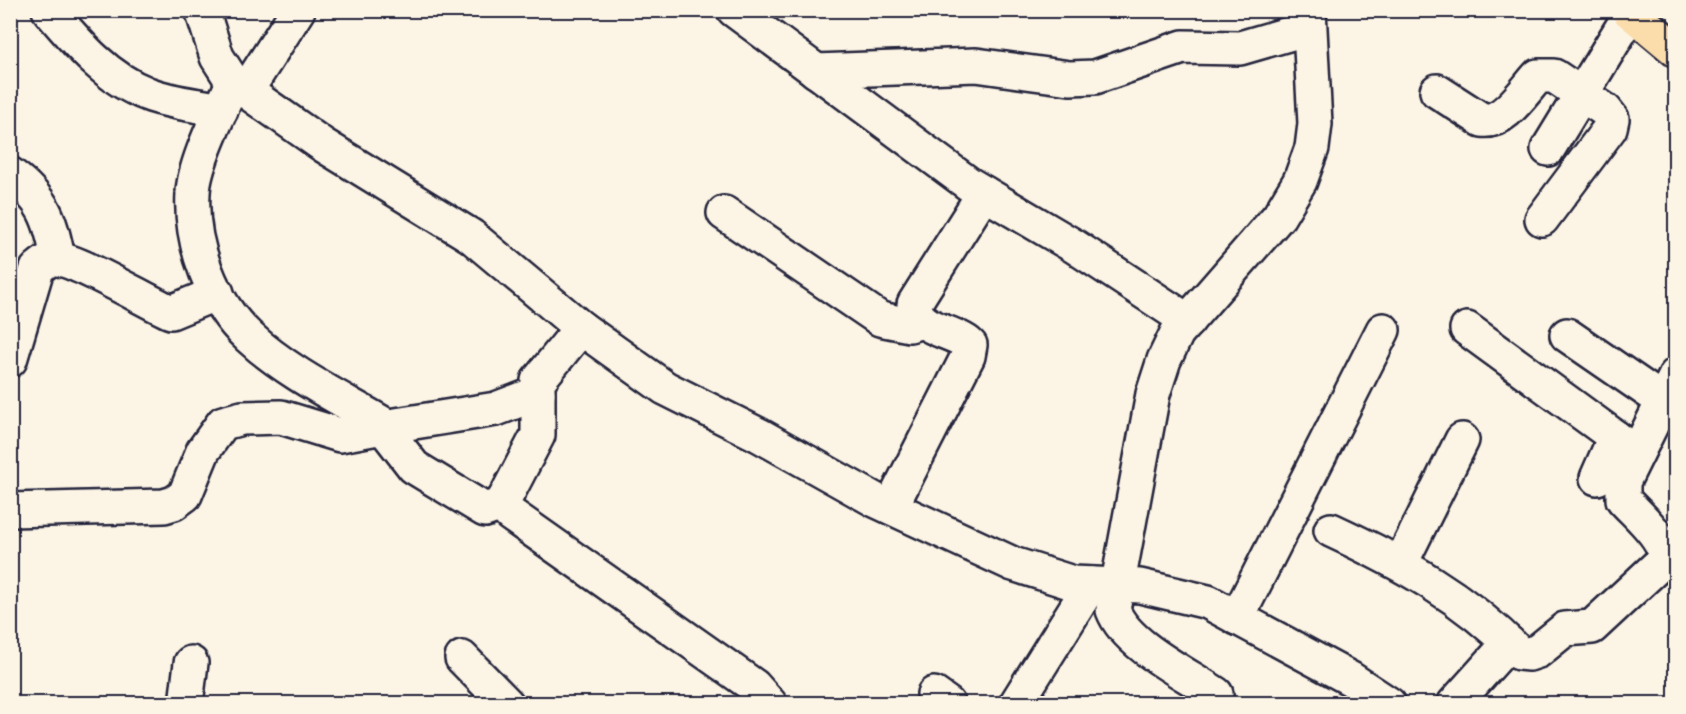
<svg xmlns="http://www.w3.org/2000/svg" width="1686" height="714" font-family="Kalam,sans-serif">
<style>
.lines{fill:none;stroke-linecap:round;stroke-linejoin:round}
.minor-casing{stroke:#22223b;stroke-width:38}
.major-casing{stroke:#22223b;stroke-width:38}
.minor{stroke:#fcf5e5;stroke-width:33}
.major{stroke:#fbddab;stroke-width:33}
</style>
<rect width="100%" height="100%" fill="#fcf5e5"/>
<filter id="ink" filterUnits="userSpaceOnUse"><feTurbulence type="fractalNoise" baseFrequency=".0167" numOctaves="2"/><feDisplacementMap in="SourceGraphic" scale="12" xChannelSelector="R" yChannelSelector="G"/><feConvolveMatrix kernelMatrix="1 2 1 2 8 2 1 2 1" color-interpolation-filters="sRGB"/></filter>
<g filter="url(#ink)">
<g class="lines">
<g class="minor-casing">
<g id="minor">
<path d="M49,10C77,43 107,79 148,94C171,103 198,105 221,110"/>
<path d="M202,10L217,57L233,82L323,145L471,236L581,328L538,381V435L502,504L510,514L754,686L770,704"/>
<path d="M734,10L969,184L1074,246L1188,321"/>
<path d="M816,71L976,65L1070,78L1095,77L1183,47L1240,48L1309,28"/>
<path d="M233,82C221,111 194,163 193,193C190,244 212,303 249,337C289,374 342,399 387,426"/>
<path d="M246,91L298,10"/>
<path d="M1437,91L1482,120C1504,124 1524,91 1538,76H1554L1605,110L1612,119L1610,128L1542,219"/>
<path d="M1548,149L1631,13"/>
<path d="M10,174C43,198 51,219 58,259"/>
<path d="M724,213L880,319L910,325L921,321"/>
<path d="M581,328L665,388L759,435L875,500L1013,564L1073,583L1140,586L1208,602L1351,679L1389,704"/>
<path d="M1467,329L1637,453"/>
<path d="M1567,335L1676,410"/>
<path d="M10,360L37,269C43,264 49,258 57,259C78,260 146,301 171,312L217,293"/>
<path d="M383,427L496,409L538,393"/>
<path d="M1597,478L1615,437"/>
<path d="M891,507L968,356L970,345C954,330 915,330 914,304L984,193"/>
<path d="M10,510L164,506L174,503L185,495L203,451L223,423L242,418L281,417L340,435L383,427L414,467L485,510L502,504"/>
<path d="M1331,530C1402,563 1463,596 1519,653L1529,654L1538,651L1565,629L1592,627L1664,560C1668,539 1636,514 1623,499V482L1676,375"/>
<path d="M1401,563L1462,440"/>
<path d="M1237,618L1383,330"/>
<path d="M462,658L507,704"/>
<path d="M934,694L948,704"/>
<path d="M1216,694C1185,673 1126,645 1113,610L1153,394L1164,360L1177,333L1279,216L1300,181L1312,148L1315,124L1309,10"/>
<path d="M186,704L191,663"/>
<path d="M1016,704L1091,584"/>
<path d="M1454,704L1509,643"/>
</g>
</g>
<g class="major-casing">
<path id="major" d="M1628,10L1676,50"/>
</g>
<use href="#minor" class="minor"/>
<use href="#major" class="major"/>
</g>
</g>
<rect width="1686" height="714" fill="none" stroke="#fcf5e5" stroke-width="36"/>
<rect x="18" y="18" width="1650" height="678" fill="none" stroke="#22223b" stroke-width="2" filter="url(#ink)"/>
</svg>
